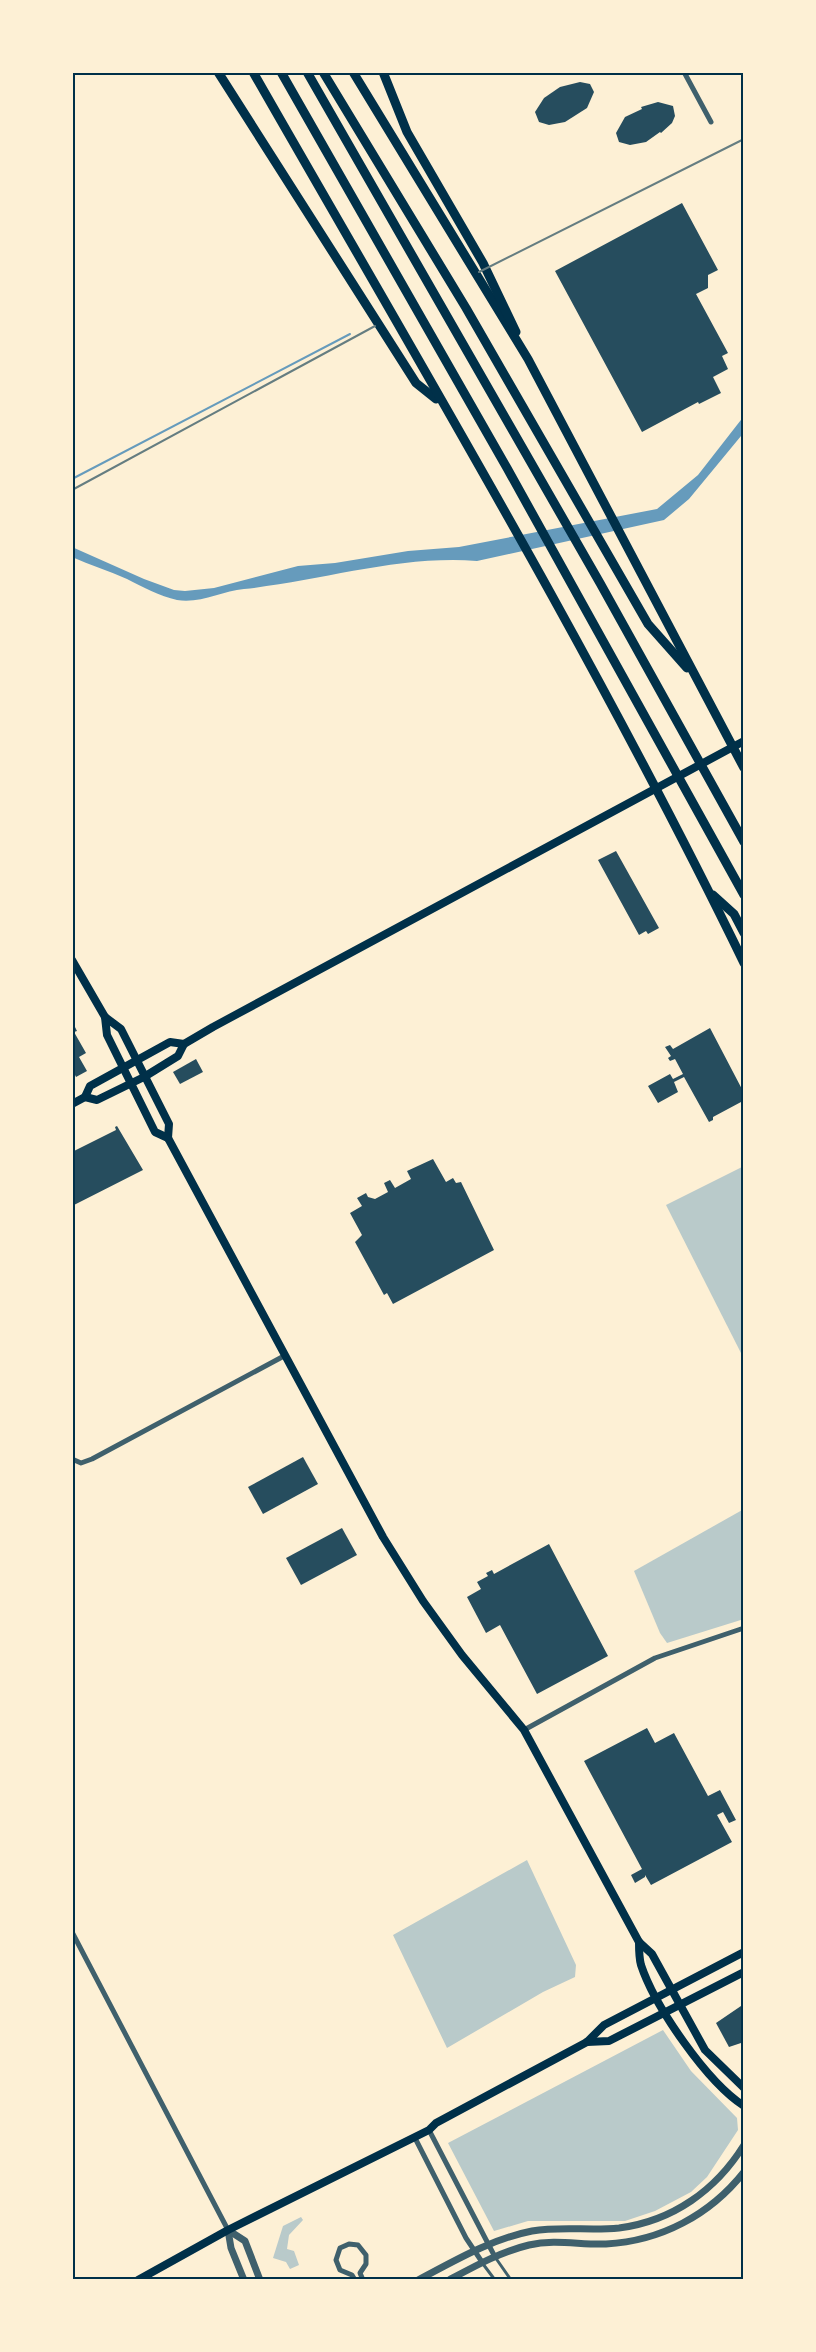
<svg xmlns="http://www.w3.org/2000/svg" width="816" height="2352" font-family="Signika,sans-serif">
<style>
.green{fill:#b9caca}
.water{fill:#669bbc}
.lines{fill:none;stroke-linecap:round;stroke-linejoin:round}
.stream{stroke:#669bbc;stroke-width:2}
.building{fill:#264d5e}
.service{stroke:#3f606c;stroke-width:3}
.minor{stroke:#3f606c;stroke-width:5}
.tertiary{stroke:#3f606c;stroke-width:7}
.secondary{stroke:#003049;stroke-width:8}
.motorway{stroke:#003049;stroke-width:9}
.rail{stroke:#657d81;stroke-width:2}
.neatline{fill:none;stroke:#003049;stroke-width:2}
</style>
<rect width="100%" height="100%" fill="#fdf0d5"/>
<g class="green">
<path d="M744,1166V1359L666,1205Z"/>
<path d="M744,1509V1619L667,1643L660,1633L634,1571Z"/>
<path d="M527,1860L576,1965L575,1977L543,1992L447,2048L393,1935Z"/>
<path d="M663,2030L691,2071L737,2118L738,2130L707,2177L691,2192L655,2211L625,2221H528L494,2231L448,2143Z"/>
<path d="M301,2217L303,2220L289,2235L287,2249L294,2251L299,2265L290,2269L286,2262L273,2258L283,2226Z"/>
</g>
<path class="water" d="M744,416V430L741,436L689,499L664,520L477,561C398,555 322,581 244,589C222,591 200,604 177,600C160,596 142,587 127,579C109,571 90,565 72,557V547L144,579L174,590L185,591L214,588L298,566L335,563L408,551L459,547L657,509L698,475Z"/>
<g class="lines">
<path class="stream" d="M72,479L350,334"/>
</g>
<g class="building">
<path d="M580,82L590,84L594,92L587,108L565,122L549,125L539,122L535,112L544,98L560,87Z"/>
<path d="M658,102L673,106L675,116L672,123L661,133L660,132L646,142L630,145L619,142L616,133L625,117L642,109L641,107Z"/>
<path d="M682,203L718,270L708,275V288L696,294L728,353L722,356L728,369L713,377L721,393L699,404L698,402L642,432L555,271Z"/>
<path d="M616,851L659,928L648,934L646,931L639,935L598,860Z"/>
<path d="M72,1021L77,1031L74,1032L86,1053L79,1057L87,1071L76,1077L72,1069Z"/>
<path d="M710,1028L744,1093V1107L741,1102L713,1117V1120L709,1122L684,1077L674,1082L678,1092L658,1103L648,1086L670,1074L673,1079L683,1074L675,1059L670,1061L668,1058L671,1056L665,1047L670,1045L673,1049Z"/>
<path d="M196,1059L203,1072L180,1084L173,1072Z"/>
<path d="M117,1126L143,1170L72,1206V1152L116,1130L115,1127Z"/>
<path d="M433,1159L446,1182L453,1178L456,1183L461,1182L494,1250L393,1304L387,1293L384,1295L355,1242L362,1235L350,1213L362,1206L357,1198L366,1193L368,1197L375,1199L388,1192L384,1183L390,1180L395,1188L411,1179L407,1171Z"/>
<path d="M303,1457L318,1484L263,1514L248,1487Z"/>
<path d="M342,1528L357,1555L301,1585L286,1558Z"/>
<path d="M549,1544L608,1656L537,1694L500,1625L486,1633L467,1597L481,1589L477,1582L488,1576L486,1573L492,1570L494,1574Z"/>
<path d="M647,1728L655,1743L674,1733L708,1796L720,1790L736,1820L729,1823L723,1812L717,1815L732,1842L651,1885L645,1875V1877L635,1883L631,1875L642,1869L584,1761Z"/>
<path d="M741,2006L744,2008V2042L729,2047L716,2023Z"/>
</g>
<g class="lines">
<g class="service">
<path d="M495,2257L511,2280"/>
<path d="M483,2264L495,2280"/>
</g>
<g class="minor">
<path d="M684,72L711,122"/>
<path d="M72,1459L81,1463L92,1459L284,1356"/>
<path d="M524,1730L655,1658L744,1628"/>
<path d="M72,1932L228,2230"/>
<path d="M429,2130L495,2257"/>
<path d="M415,2138L466,2238L482,2262"/>
<path d="M355,2280L352,2275L340,2270L336,2260L340,2248L349,2244L358,2245L366,2255V2264L360,2273L363,2280"/>
</g>
<g class="tertiary">
<path d="M228,2230L245,2241L260,2280"/>
<path d="M228,2230L231,2248L244,2280"/>
<path d="M418,2280C454,2261 491,2239 532,2231C561,2226 590,2231 619,2228C673,2221 716,2190 744,2145"/>
<path d="M449,2280C475,2266 500,2252 529,2245C555,2239 580,2245 606,2244C661,2241 710,2215 744,2172"/>
</g>
<g class="secondary">
<path d="M72,960L105,1017L121,1029L169,1124L168,1138L383,1537L423,1601L462,1655L524,1730L639,1942L652,1954L705,2050L744,2088"/>
<path d="M105,1017L107,1035L155,1132L168,1138"/>
<path d="M85,1097L97,1100L144,1077L178,1056L184,1044L213,1027L744,741"/>
<path d="M72,1104L85,1097L90,1086L170,1042L184,1044"/>
<path d="M639,1942C639,1950 639,1958 641,1965C655,2007 707,2082 744,2106"/>
<path d="M587,2042L609,2041L744,1972"/>
<path d="M138,2280L228,2230L429,2130L436,2123L587,2042L604,2025L744,1952"/>
</g>
<g class="motorway">
<path d="M218,72L416,383L436,399"/>
<path d="M253,72C421,366 596,658 744,963"/>
<path d="M281,72L507,468L744,895"/>
<path d="M307,72L600,583L744,842"/>
<path d="M323,72L466,308L648,624L687,668"/>
<path d="M353,72L528,359L744,768"/>
<path d="M383,72L407,132L483,263L516,332"/>
<path d="M713,895L734,914L744,933"/>
</g>
<g class="rail">
<path d="M479,272L744,139"/>
<path d="M72,490L375,326"/>
</g>
</g>
<rect width="816" height="2352" fill="none" stroke="#fdf0d5" stroke-width="147"/>
<rect x="74" y="74" width="668" height="2204" class="neatline"/>
</svg>
